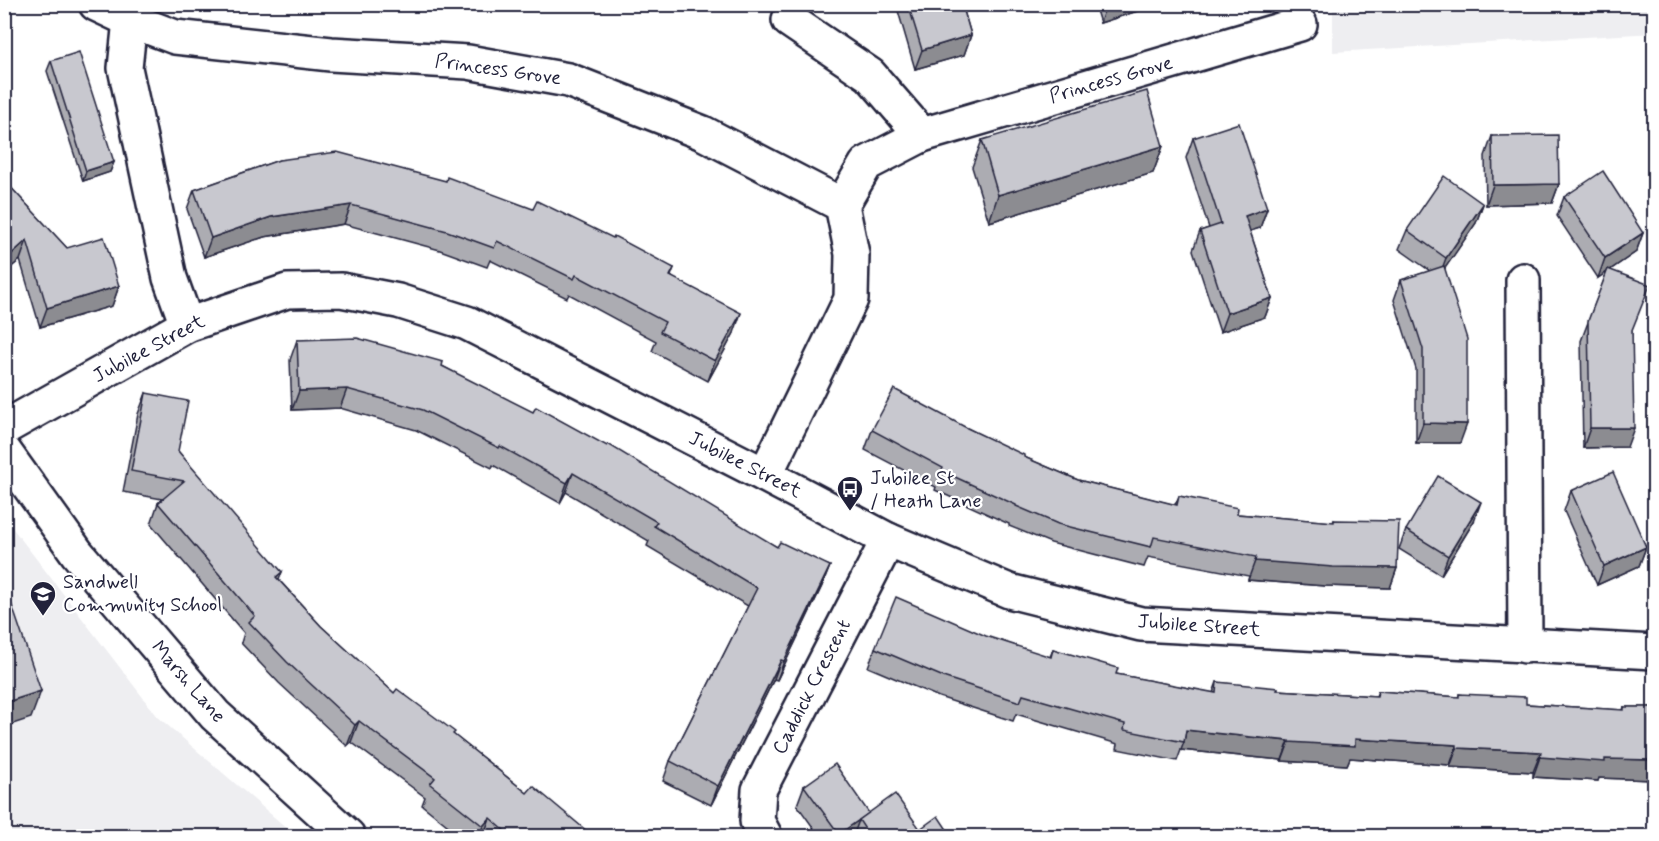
<svg xmlns="http://www.w3.org/2000/svg" width="1659" height="841" font-family="Mynerve,sans-serif">
<style>
.built{fill:#eeeef1}
.lines{fill:none;stroke-linecap:round;stroke-linejoin:round}
.minor-casing{stroke:#22223b;stroke-width:38}
.minor{stroke:#fff;stroke-width:33}
.wall{fill:#acacb2;stroke:#22223b;stroke-width:1.5}
.shaded-wall{fill:#8c8c91;stroke:#22223b;stroke-width:1.5}
.building{fill:#c8c8cf;stroke:#22223b;stroke-width:1.5}
.labels{text-anchor:middle;dominant-baseline:central;stroke-width:4.5;stroke-linejoin:round;paint-order:stroke}
.street-label{font-size:20px;fill:#22223b;stroke:#fff}
.poi-label{font-size:20px;fill:#22223b;stroke:#fff;text-anchor:start}
</style>
<rect width="100%" height="100%" fill="#fff"/>
<filter id="ink" filterUnits="userSpaceOnUse"><feTurbulence type="fractalNoise" baseFrequency=".0167" numOctaves="2"/><feDisplacementMap in="SourceGraphic" scale="12" xChannelSelector="R" yChannelSelector="G"/><feConvolveMatrix kernelMatrix="1 2 1 2 8 2 1 2 1" color-interpolation-filters="sRGB"/></filter>
<g filter="url(#ink)">
<g class="built">
<path d="M1333,5H1654V33L1333,52Z"/>
<path d="M4,517L158,717L296,836H5Z"/>
</g>
<g class="lines">
<g class="minor-casing">
<g id="minor">
<path d="M96,4L130,20"/>
<path d="M789,20L870,75L922,135"/>
<path d="M842,205L866,164L922,135L1300,24"/>
<path d="M1523,280L1525,646"/>
<path d="M187,325L170,278L125,68L130,20L175,37L331,54L468,62L568,80L703,133L842,205L852,254L851,299L765,475"/>
<path d="M4,428L187,325L287,291L341,290L398,301L467,323L765,475L888,540L1009,591L1141,624L1654,652"/>
<path d="M4,451L77,553L215,715L348,836"/>
<path d="M765,836L757,821L759,790L888,540"/>
</g>
</g>
<use href="#minor" class="minor"/>
</g>
<g class="wall">
<path d="M896,4H962L971,35L964,55L915,69Z"/>
<path d="M1094,4H1145L1144,9L1100,23Z"/>
<path d="M51,61L114,162L110,172L83,181L47,71Z"/>
<path d="M1492,136L1559,184L1552,203L1486,205L1485,156Z"/>
<path d="M1193,138L1267,208L1260,228L1250,231L1272,298L1265,317L1220,332L1193,250L1200,231L1209,228L1186,158Z"/>
<path d="M982,140L1163,146L1153,173L989,222L972,167Z"/>
<path d="M279,160L674,268L671,276L734,333L708,381L652,351L656,341L569,294L567,298L490,260L487,267L440,250L344,224L264,237L204,257L187,209L194,190Z"/>
<path d="M4,180L67,248L119,286L112,306L40,327L20,260L4,273Z"/>
<path d="M1564,197L1643,233L1636,252L1610,270L1632,331L1627,447L1583,448L1581,341L1607,272L1598,278L1557,216Z"/>
<path d="M1483,204L1476,223L1444,269L1460,443H1416V369L1394,300L1401,280L1430,271L1399,249L1407,230Z"/>
<path d="M297,340L442,366L777,547L830,566L822,586L777,680L774,679L711,805L663,781L670,761L748,606L647,546L649,541L566,492L560,503L493,465L492,468L416,430L340,408L292,410L290,360Z"/>
<path d="M146,393L178,451L279,580L321,626L394,693L454,735L527,793L594,837H462L422,805L425,797L351,742L347,746L279,683L241,643L244,633L151,524L158,503L162,499L123,492L138,414Z"/>
<path d="M965,427L1024,457L1078,480L1175,505L1179,496L1237,514L1333,522L1334,520L1397,568L1390,588L1325,586L1248,580L1249,576L1148,557L1144,567L1051,543L1009,526V524L935,490L936,487L865,450L872,430Z"/>
<path d="M1571,491L1646,547L1639,566L1597,585L1564,511Z"/>
<path d="M1474,521L1441,575L1399,549L1406,530Z"/>
<path d="M1654,536V600H1649L1650,550Z"/>
<path d="M875,648L1050,657L1053,649L1116,674L1213,693L1217,682L1277,690L1376,696L1378,691L1459,697V694L1526,704L1623,710L1624,707H1654V780L1599,778L1598,781L1533,777V772L1450,767V765L1350,758L1347,765L1282,761V760L1181,750L1177,761L1117,749L1118,744L1016,714L1013,721L939,697L868,667Z"/>
<path d="M804,786L869,813L920,829L952,837H820L797,805Z"/>
</g>
<g class="shaded-wall">
<path d="M1106,4H1145L1144,9L1100,23Z"/>
<path d="M971,35L964,55L915,69L922,50Z"/>
<path d="M1163,146L1153,173L989,222L998,195Z"/>
<path d="M114,162L110,172L83,181L86,171Z"/>
<path d="M1559,184L1552,203L1486,205L1493,185Z"/>
<path d="M1483,204L1476,223L1439,277L1446,258Z"/>
<path d="M351,205L344,224L264,237L204,257L211,238L271,217Z"/>
<path d="M1267,208L1260,228L1238,235L1245,216Z"/>
<path d="M1643,233L1636,252L1598,278L1605,258Z"/>
<path d="M27,240L20,260L4,273V263L6,259Z"/>
<path d="M119,286L112,306L40,327L47,308Z"/>
<path d="M1272,298L1265,317L1220,332L1227,313Z"/>
<path d="M741,313L734,333L708,381L715,361Z"/>
<path d="M347,389L340,408L292,410L299,391Z"/>
<path d="M1423,423L1467,424L1460,443H1416Z"/>
<path d="M1590,428H1634L1627,447L1583,448Z"/>
<path d="M573,473L566,492L560,503L567,483Z"/>
<path d="M1481,502L1474,521L1441,575L1448,556Z"/>
<path d="M1646,547L1639,566L1597,585L1604,566Z"/>
<path d="M1255,561L1397,568L1390,588L1325,586L1248,580Z"/>
<path d="M830,566L822,586L777,680L784,661Z"/>
<path d="M282,572L274,593L276,577Z"/>
<path d="M1654,583V600H1649Z"/>
<path d="M781,660L774,679L711,805L718,786Z"/>
<path d="M41,691L31,718L4,727V703Z"/>
<path d="M359,721L351,742L347,746L355,725Z"/>
<path d="M1186,730L1289,741L1282,760L1181,750L1184,742Z"/>
<path d="M1355,739L1457,745L1450,765L1350,758L1347,765L1282,761L1289,742Z"/>
<path d="M1457,748L1541,752L1533,772L1450,767Z"/>
<path d="M1540,757L1654,760V780L1599,778L1598,781L1533,777Z"/>
<path d="M490,818L483,837H479L483,826Z"/>
<path d="M859,820L853,837H838L839,834Z"/>
</g>
<g class="building">
<path d="M908,4H962L971,35L922,50Z"/>
<path d="M79,52L114,162L86,171L51,61Z"/>
<path d="M1147,91L1163,146L998,195L982,140Z"/>
<path d="M1239,123L1267,208L1245,216L1272,298L1227,313L1200,231L1221,224L1193,138Z"/>
<path d="M1558,135L1559,184L1493,185L1492,136Z"/>
<path d="M337,152L446,181L447,177L533,209L537,201L613,238L614,236L674,268L670,276L741,313L715,361L660,332L665,322L576,275L574,279L497,241L494,248L447,231L351,205L271,217L211,238L194,190L279,160Z"/>
<path d="M1603,171L1643,233L1605,258L1564,197Z"/>
<path d="M1444,176L1483,204L1446,258L1407,230Z"/>
<path d="M4,180L67,248L104,237L119,286L47,308L27,240L6,259L4,258Z"/>
<path d="M1444,266L1467,339V424L1423,423V349L1401,280Z"/>
<path d="M1608,269L1650,285L1632,330L1634,428H1590L1588,321Z"/>
<path d="M357,338L443,362L442,366L533,412L536,407L607,446L608,444L777,547L780,542L830,566L784,661L781,660L718,786L670,761L757,588L654,526L657,522L573,473L567,483L500,446L499,448L423,410L347,389L299,391L297,340Z"/>
<path d="M894,389L965,427L1024,455V457L1078,480L1177,505L1179,496L1238,508L1237,514L1334,522V520L1399,521L1397,568L1333,567L1255,561L1256,557L1154,537L1151,547L1058,524L1016,506V505L942,471L943,468L872,430Z"/>
<path d="M146,393L188,401L178,451L282,572L276,577L321,626L394,693L397,689L455,732L453,734L527,793L533,786L594,837H512L490,818L483,826L430,784L435,778L359,721L355,725L287,662L249,622L255,616L158,503L184,481L131,471Z"/>
<path d="M1613,472L1646,547L1604,566L1571,491Z"/>
<path d="M1438,476L1481,502L1448,556L1406,530Z"/>
<path d="M4,582L41,691L4,703Z"/>
<path d="M896,597L986,636L1051,657L1053,649L1118,668L1116,674L1216,693L1217,682L1278,688L1277,690L1377,696L1378,691L1459,697V694L1526,697V704L1624,710V707H1654V760L1605,759V762L1540,757L1541,752L1457,748V745L1355,739V746L1289,742V741L1186,730L1184,742L1124,730L1125,724L1023,695L1020,702L946,678L875,648Z"/>
<path d="M835,764L869,813L839,834L804,786Z"/>
<path d="M895,794L920,829L938,816L952,837H870L859,820Z"/>
</g>
</g>
<defs>
<g id="bus-pin" transform="scale(1.35)"><path d="M0 17L-7.5 6A9.5 9.5 0 1 1 7.5 6Z" fill="#22223b" stroke="#fff"/><path d="M-5-6H5V4H4V6H2V4H-2V6H-4V4H-5ZM-3.5-4V0h7V-4ZM-3.5 1.2v1.5H-2V1.2ZM2 1.2v1.5H3.5V1.2Z" fill="#fff"/></g>
<g id="school-pin" transform="scale(1.35)"><path d="M0 17L-7.5 6A9.5 9.5 0 1 1 7.5 6Z" fill="#22223b" stroke="#fff"/><path d="M0-5L7-2L0 1L-7-2ZM-4 1L0 2.5L4 1V4Q0 6-4 4Z" fill="#fff"/></g>
</defs>
<g fill-rule="evenodd">
<use href="#bus-pin" x="850" y="489"/>
<use href="#school-pin" x="43" y="594"/>
</g>
<g class="labels">
<g class="street-label">
<text transform="translate(498 70) rotate(8)">Princess Grove</text>
<text transform="translate(1111 80) rotate(-16)">Princess Grove</text>
<text transform="translate(149 349) rotate(-28)">Jubilee Street</text>
<text transform="translate(745 465) rotate(27)">Jubilee Street</text>
<text transform="translate(1199 626) rotate(4)">Jubilee Street</text>
<text transform="translate(188 682) rotate(49)">Marsh Lane</text>
<text transform="translate(812 687) rotate(-63)">Caddick Crescent</text>
</g>
<g class="poi-label">
<text x="870" y="478">Jubilee St<tspan x="870" dy="23">/ Heath Lane</tspan></text>
<text x="63" y="582">Sandwell<tspan x="63" dy="23">Community School</tspan></text>
</g>
</g>
<rect width="1659" height="841" fill="none" stroke="#fff" stroke-width="24"/>
<rect x="12" y="12" width="1635" height="817" fill="none" stroke="#22223b" stroke-width="2" filter="url(#ink)"/>
</svg>
